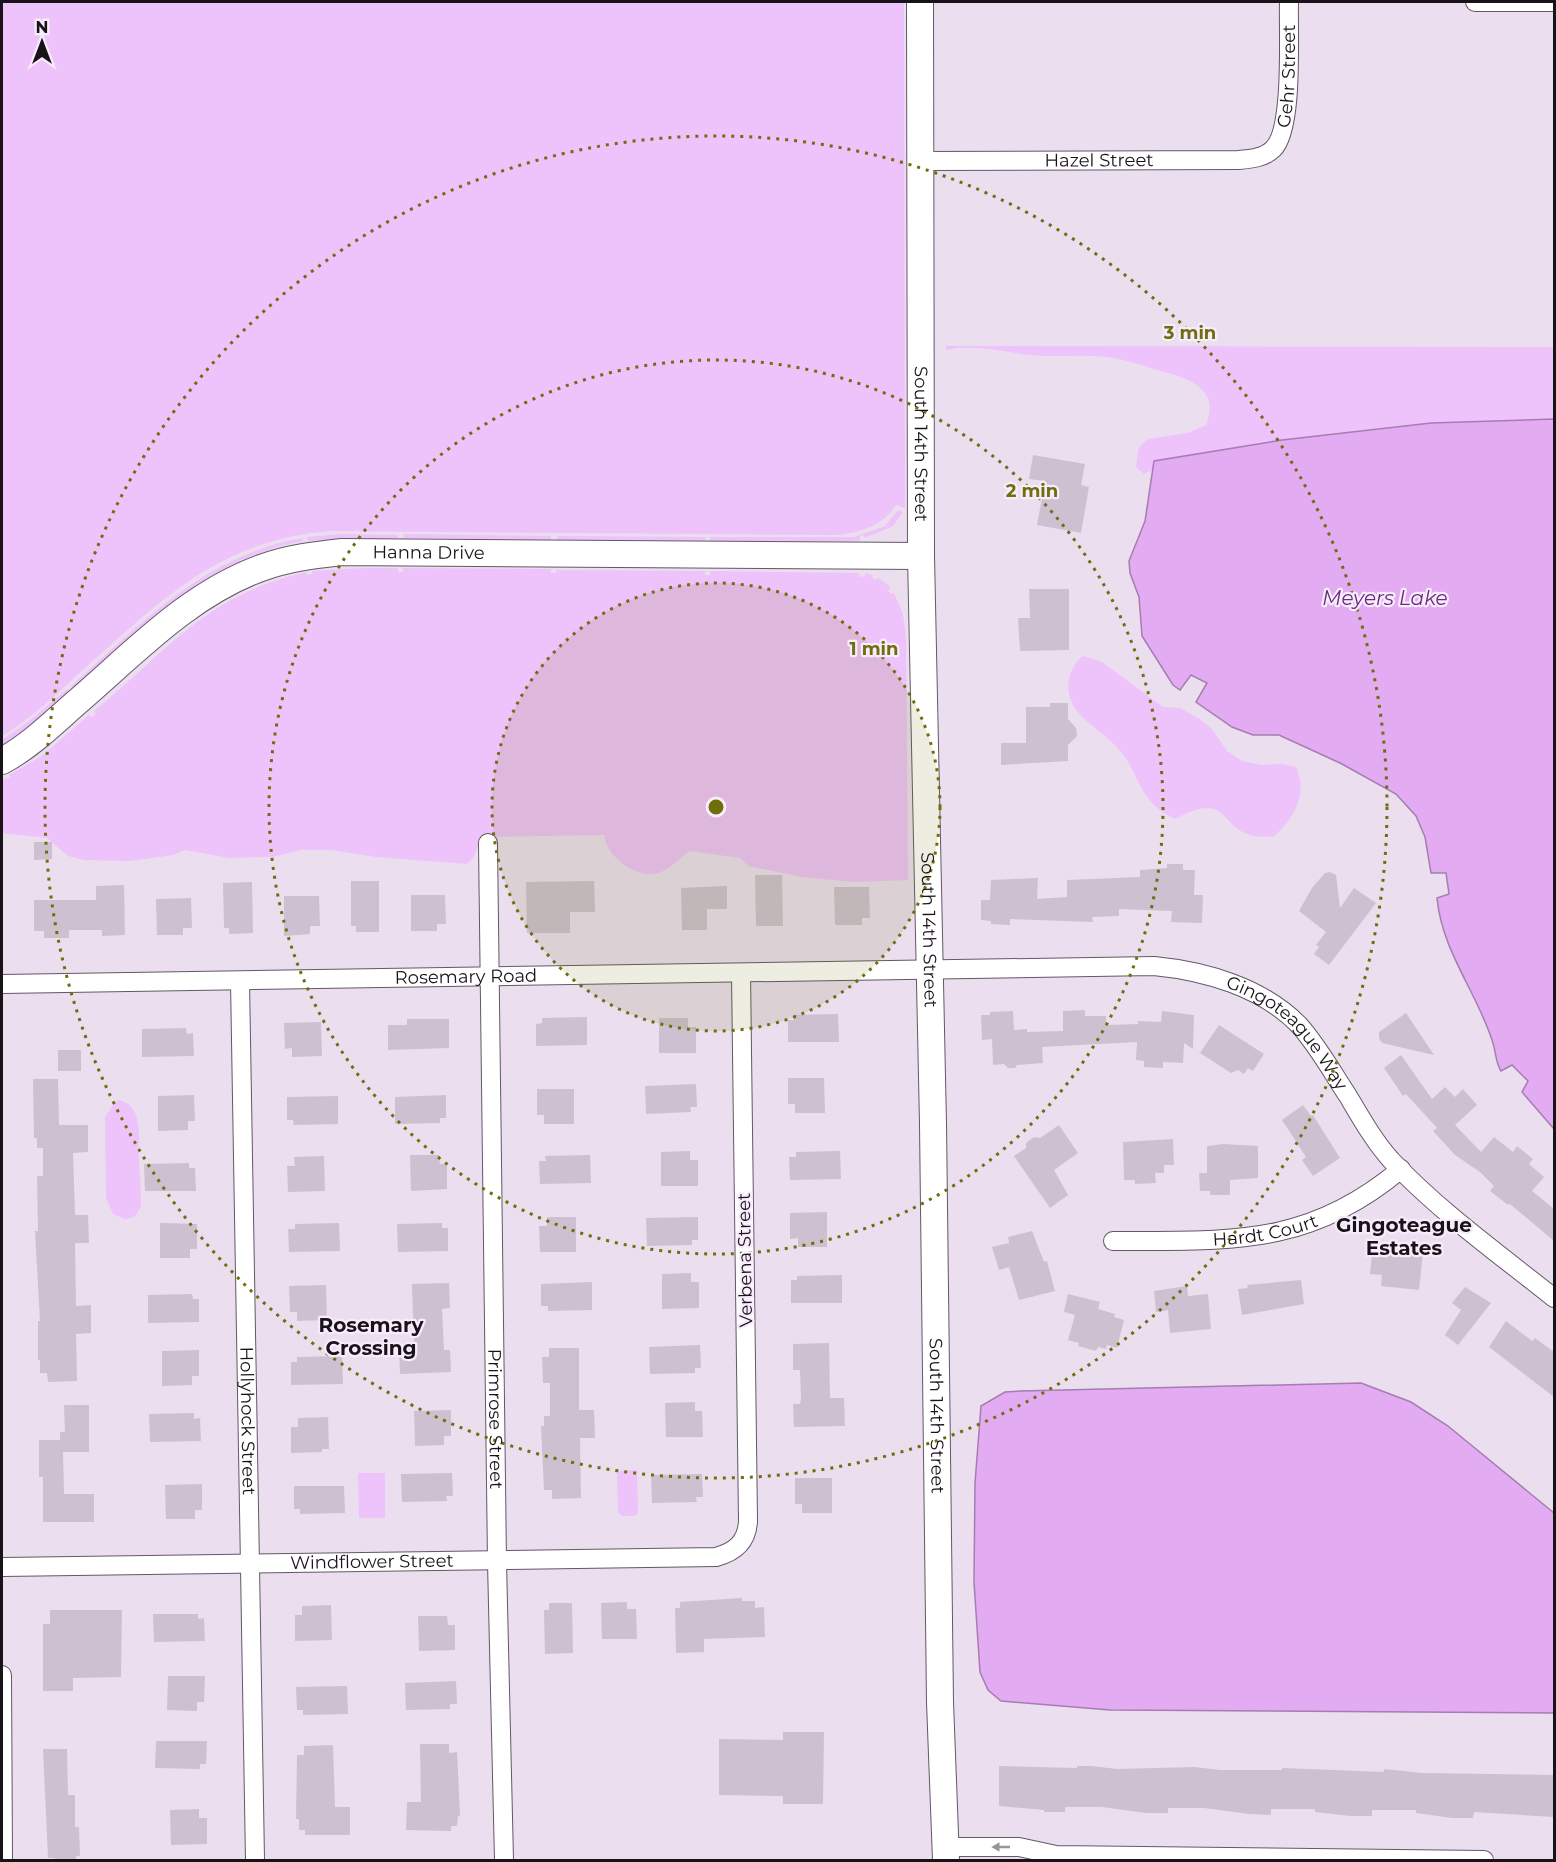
<svg xmlns="http://www.w3.org/2000/svg" width="1556" height="1862" font-family="Montserrat,sans-serif">
<style>
.green{fill:#eec2fb}
.water{fill:#e2abf2;stroke:#a57db1;stroke-width:1.5}
.building{fill:#cdc1d1}
.lines{fill:none;stroke-linecap:round;stroke-linejoin:round}
.street-casing{stroke:#635866;stroke-width:20}
.secondary-casing{stroke:#635866;stroke-width:28}
.street{stroke:#fff;stroke-width:18}
.secondary{stroke:#fff;stroke-width:26}
.oneway{fill:#979598}
.ring{fill:none;stroke:#6f6d0c;stroke-width:3;stroke-dasharray:3 6}
.labels{text-anchor:middle;dominant-baseline:central;stroke-width:4.5;stroke-linejoin:round;paint-order:stroke}
.street-label{font-size:18px;fill:#181319;stroke:#f8ecfc}
.water-label{font-size:20px;font-style:italic;fill:#6b2b7d;stroke:#f8ecfc}
.neighbourhood-label{font-size:20px;font-weight:bold;fill:#181319;stroke:#f8ecfc}
.centre{fill:#6f6d0c;stroke:#f8ecfc;stroke-width:3}
.ring-label{font-size:18px;text-anchor:middle;font-weight:bold;fill:#6f6d0c;stroke:#f8ecfc;stroke-width:4.5;stroke-linejoin:round;paint-order:stroke}
</style>
<rect width="100%" height="100%" fill="#ebdeef"/>
<g class="green">
<path d="M2,2H904L905,508L896,505C881,527 861,532 837,535L331,531C215,540 158,604 76,676C53,698 29,720 2,736Z"/>
<path d="M946,346L1554,347V419L1431,423L1282,440L1155,461L1153,469L1144,474L1136,467L1139,447L1148,439L1188,433L1206,425C1222,385 1183,377 1154,369C1135,363 1117,357 1096,356C1075,355 1054,357 1032,355C1004,352 974,344 946,350Z"/>
<path d="M898,510L903,512L893,526L865,538L864,535L860,536V540L856,541H710V537H854L885,526Z"/>
<path d="M343,534L398,535V538L308,541L307,537Z"/>
<path d="M403,534L551,536V540L404,538Z"/>
<path d="M557,536L705,537V541L557,540Z"/>
<path d="M302,538L303,541C208,558 143,627 74,689L71,686C143,622 204,556 302,538Z"/>
<path d="M362,568H398V572H403V568L551,569V573H556V570L705,571V575H710V571L859,573L860,577L865,576V573L873,575L872,578L876,580L878,577L891,588L888,590L891,594L894,593L903,614L906,635L908,880L854,882L802,877L748,866L740,858L690,851C681,857 672,867 663,871C640,883 607,858 604,835L483,837L473,858L467,864L376,857L331,850H301L272,857L229,858L185,850L173,855L130,861L84,860L68,856L47,838L2,833V779L11,778L9,775L42,756L89,715L92,717L96,714L93,712C169,650 205,595 307,572V575L312,574V571Z"/>
<path d="M1083,656L1102,662L1163,707L1180,708L1200,719L1212,729L1227,751L1242,761L1261,765L1282,764L1296,767C1308,794 1295,818 1273,837C1267,836 1260,837 1254,836C1216,827 1231,790 1175,819C1138,801 1143,781 1122,753C1109,736 1091,728 1078,712C1063,694 1066,670 1083,656Z"/>
<path d="M67,689L69,692L29,727L2,745V740L29,721Z"/>
<path d="M117,1100C145,1104 138,1140 139,1160C140,1176 141,1191 141,1207L134,1217L125,1219L113,1214L106,1198L105,1117Z"/>
<path d="M637,1470L638,1513L635,1516H622L618,1512L617,1471Z"/>
<path d="M358,1473H385V1518H359Z"/>
</g>
<g class="water">
<path d="M1554,419V1129L1522,1092L1528,1081L1512,1065L1501,1071C1495,1061 1496,1051 1492,1040C1476,991 1442,951 1437,898L1449,894L1446,873H1431L1425,837L1416,816L1396,794L1342,764L1279,735H1253L1232,727L1196,702L1207,683L1191,675L1180,690L1173,685L1142,636L1139,597L1130,573L1129,561L1145,521L1154,461L1282,440L1431,423Z"/>
<path d="M1361,1383L1411,1402L1448,1426L1554,1513V1713L1110,1710L1001,1701L988,1690L980,1672L974,1582L975,1483L981,1406L1005,1392L1020,1391Z"/>
</g>
<g class="building">
<path d="M1033,455L1085,464L1081,485L1089,487L1081,533L1037,525L1045,481L1029,479Z"/>
<path d="M1029,589H1069V650L1020,651L1018,618H1030Z"/>
<path d="M1050,703H1068V719L1076,728L1077,736L1068,745V761L1001,765V743H1026V707H1050Z"/>
<path d="M34,842H52V859L34,860Z"/>
<path d="M1167,864H1183V870H1195L1194,895H1203L1202,923L1171,922L1172,911L1119,909V916L1092,917L1093,922L1010,919V925L991,924V921L981,920V900H990L991,880L1038,878L1037,899L1067,897V880L1140,877V870L1167,868Z"/>
<path d="M1330,872L1336,875L1340,908L1354,888L1376,903L1329,965L1314,954L1319,947L1316,945L1326,932L1299,911L1312,888L1325,873Z"/>
<path d="M755,875H782L783,926H756Z"/>
<path d="M351,881H379V932H356V926H351Z"/>
<path d="M594,881L595,912H570V933H527L526,882Z"/>
<path d="M252,882L253,933L229,934V928H224L223,883Z"/>
<path d="M124,885L125,935L102,936V930H69V938H44V931H34V900H96V886Z"/>
<path d="M727,886V909H707V930H682L681,888Z"/>
<path d="M834,887H869L870,918H862V925H835Z"/>
<path d="M411,895H445L446,924H437V931H411Z"/>
<path d="M284,896H319L320,926H310V934L284,936Z"/>
<path d="M191,898L192,928H183V935H157L156,899Z"/>
<path d="M1085,1010V1016H1106V1025L1138,1024V1021L1161,1022L1162,1011L1194,1015L1193,1049L1184,1043L1183,1063L1163,1062V1068L1144,1067V1061L1136,1060L1137,1042L1042,1047L1043,1063L1017,1065L1015,1068H1008L1004,1064L993,1065L992,1039L982,1040L981,1015H990V1012L1013,1011L1014,1030L1027,1029V1032L1063,1031V1011Z"/>
<path d="M1406,1013L1434,1055L1382,1043L1379,1038V1032Z"/>
<path d="M838,1014L839,1042H788V1020H794V1015Z"/>
<path d="M587,1017V1045L536,1046V1024L542,1023V1018Z"/>
<path d="M659,1018H688V1027H696V1053H659Z"/>
<path d="M407,1019H449V1048L388,1050V1025H407Z"/>
<path d="M321,1022L322,1056L292,1057V1048L285,1049L284,1023Z"/>
<path d="M1219,1025L1264,1054L1253,1071L1248,1068L1244,1074L1238,1070L1231,1073L1200,1053Z"/>
<path d="M186,1028L187,1034L193,1033L194,1056L142,1057V1029Z"/>
<rect x="58" y="1050" width="23" height="21"/>
<path d="M1401,1055L1432,1099L1445,1087L1455,1097L1463,1089L1477,1105L1455,1125L1481,1152L1494,1137L1513,1152L1517,1146L1533,1159L1529,1164L1544,1177L1532,1191L1554,1209V1241L1510,1204L1508,1205L1490,1191L1494,1186L1480,1172L1455,1155L1433,1131L1437,1128L1406,1094L1403,1096L1384,1068Z"/>
<path d="M788,1078H824L825,1113H795V1104H788Z"/>
<path d="M33,1079H58L59,1125H88V1152L73,1153L75,1215H88L89,1243H75L76,1306L91,1305V1333L76,1334L77,1381L48,1382L47,1373H40V1360H38V1321H40L35,1231H38L37,1176H43V1148H37V1138H34Z"/>
<path d="M696,1084L697,1107H690L691,1112L646,1114L645,1086Z"/>
<path d="M537,1089H574V1124H544V1115H537Z"/>
<path d="M194,1095L195,1121H188V1130L158,1131V1096Z"/>
<path d="M446,1095V1118H440V1123L395,1124V1097Z"/>
<path d="M338,1096V1124L294,1125L293,1120H287V1097Z"/>
<path d="M1303,1105L1311,1116L1313,1115L1340,1158L1313,1176L1302,1160L1306,1157L1282,1120Z"/>
<path d="M1059,1125L1078,1153L1054,1170L1068,1195L1050,1208L1014,1156L1026,1148V1143L1034,1137L1040,1138Z"/>
<path d="M1173,1139L1174,1165H1164V1173H1155L1156,1183L1135,1184V1180H1124L1123,1142Z"/>
<path d="M1223,1144L1258,1146V1178L1230,1180V1195H1210V1191H1200L1199,1173H1207V1146Z"/>
<path d="M690,1151V1160H698V1186H661V1152Z"/>
<path d="M840,1151L841,1179L790,1180L789,1157H796V1152Z"/>
<path d="M410,1155H439L440,1164H447V1189L411,1191Z"/>
<path d="M590,1155L591,1183L540,1184L539,1161H546L545,1156Z"/>
<path d="M324,1156L325,1191L288,1192L287,1166H295L294,1157Z"/>
<path d="M189,1163V1168H195L196,1191H145L144,1164Z"/>
<path d="M827,1212V1247H798V1238L790,1239V1213Z"/>
<path d="M547,1217H576V1252H540L539,1226H547Z"/>
<path d="M698,1217V1240H692V1245L647,1246L646,1218Z"/>
<path d="M160,1223L197,1224V1249H190V1258H160Z"/>
<path d="M339,1223L340,1251L289,1252L288,1229H295V1224Z"/>
<path d="M442,1223V1228H448V1251L398,1252L397,1224Z"/>
<path d="M1032,1231L1044,1262L1047,1261L1055,1291L1019,1300L1009,1267L999,1270L992,1247L1009,1243L1008,1237Z"/>
<path d="M1373,1243L1423,1252L1419,1290L1381,1286L1382,1275L1370,1274Z"/>
<path d="M691,1273V1282H699V1308L662,1309V1274Z"/>
<path d="M842,1275V1303H791V1280H797V1276Z"/>
<path d="M1301,1280L1304,1304L1242,1315L1238,1289L1248,1288L1247,1285Z"/>
<path d="M592,1282V1310L548,1311V1306H541V1284Z"/>
<path d="M449,1283L450,1308L442,1309L444,1350H450L451,1372L400,1374L399,1346L414,1345L412,1284Z"/>
<path d="M326,1285L327,1320L297,1321V1312H290L289,1286Z"/>
<path d="M1187,1286L1188,1296L1208,1294L1211,1329L1170,1333L1168,1310L1156,1312L1154,1291Z"/>
<path d="M1465,1287L1491,1303L1458,1345L1445,1335L1461,1310L1452,1303Z"/>
<path d="M192,1294L193,1299H199V1322L148,1323V1295Z"/>
<path d="M1068,1294L1100,1302L1098,1309L1115,1314L1114,1317L1124,1320L1117,1348L1107,1345L1106,1349L1098,1347L1096,1351L1078,1346L1079,1343L1068,1340L1075,1315L1064,1312Z"/>
<path d="M1506,1321L1532,1341L1535,1338L1554,1352V1397L1489,1347Z"/>
<path d="M829,1343L830,1398H844L845,1426L794,1427L793,1404H800L801,1399L800,1370H793V1344Z"/>
<path d="M700,1345L701,1368H695V1373L650,1374L649,1347Z"/>
<path d="M549,1348H579V1410H594L595,1438H580L581,1498L552,1499V1490H544L541,1426H544V1416H550V1383H543L542,1357H549Z"/>
<path d="M199,1350V1376H192V1385L162,1386V1351Z"/>
<path d="M342,1356L343,1384L291,1385V1362H297V1357Z"/>
<path d="M695,1402V1411H702L703,1437H666L665,1403Z"/>
<path d="M64,1405H89V1452H63L64,1494H94V1522H43V1477H39V1440H60V1432H65Z"/>
<path d="M451,1410V1436H444V1445L415,1446L414,1411Z"/>
<path d="M194,1413V1419L200,1418L201,1441L150,1442L149,1414Z"/>
<path d="M328,1417L329,1449H322V1452L291,1453V1427H298V1418Z"/>
<path d="M452,1473L453,1496H446L447,1501L402,1502L401,1474Z"/>
<path d="M702,1474L703,1497H696L697,1502L652,1503L651,1475Z"/>
<path d="M795,1478H832V1513H802V1504H795Z"/>
<path d="M202,1484V1510H195V1519H166L165,1485Z"/>
<path d="M294,1486H344L345,1513L300,1514V1509H294Z"/>
<path d="M742,1598V1601H755V1608L764,1607L765,1637L704,1639V1652L676,1653L675,1608H680V1602Z"/>
<path d="M627,1602V1609H636L637,1639H602L601,1603Z"/>
<path d="M549,1603H572L573,1653L545,1654L544,1610H549Z"/>
<path d="M331,1605L332,1640L295,1641V1615H302V1606Z"/>
<path d="M50,1610H122L121,1677L73,1678V1691H43V1624H50Z"/>
<path d="M153,1614H198V1619L204,1618L205,1641L154,1642Z"/>
<path d="M418,1616H447L448,1625H455V1650L419,1651Z"/>
<path d="M168,1676H205L204,1702H197V1711L167,1710Z"/>
<path d="M456,1681L457,1704H450V1709L406,1710L405,1683Z"/>
<path d="M347,1686L348,1714L303,1715V1710H297L296,1687Z"/>
<path d="M783,1732H824L823,1804H783V1796L719,1795V1739L783,1740Z"/>
<path d="M156,1741H207L206,1764H200V1769L155,1768Z"/>
<path d="M420,1744H449V1753L457,1752L460,1816H458L457,1826H451V1831L406,1830L407,1802H421Z"/>
<path d="M333,1745L335,1807H350V1835H305V1830H299V1819H296L297,1755H304V1746Z"/>
<path d="M43,1749H67L68,1795H75V1827H79L80,1856H76V1860H55V1858H48Z"/>
<path d="M999,1766L1077,1768V1766H1091L1117,1769L1194,1767L1220,1770H1282V1768L1384,1772V1769L1423,1773L1554,1775V1817L1474,1812L1473,1818H1452L1416,1813V1810H1372V1816H1351L1315,1812V1809H1271V1815L1249,1814L1204,1808H1168V1813H1146L1102,1807H1065V1812H1044V1810L999,1806Z"/>
<path d="M199,1809V1818H207V1844L171,1845L170,1810Z"/>
</g>
<g class="lines">
<g class="street-casing">
<g id="street">
<path d="M1475,2H1554"/>
<path id="s1" d="M921,161L1238,160C1250,159 1264,158 1273,149C1294,130 1288,32 1289,2"/>
<path id="s2" d="M488,843L497,1562L504,1860"/>
<path id="s3" d="M240,981L255,1860"/>
<path id="s4" d="M2,984L1154,966C1205,971 1262,987 1299,1025C1318,1046 1332,1072 1348,1096C1361,1118 1374,1141 1391,1160C1440,1212 1499,1254 1554,1298"/>
<path id="s5" d="M1113,1241C1229,1240 1307,1248 1401,1169"/>
<path id="s6" d="M2,1567L716,1557C735,1552 747,1542 748,1521L741,973"/>
<path d="M2,1675L3,1860"/>
<path d="M946,1847H1019L1056,1855L1484,1860"/>
</g>
</g>
<g class="secondary-casing">
<g id="secondary">
<path id="s7" d="M920,2L921,556L933,1124L940,1702L946,1860"/>
<path id="s8" d="M2,761C30,746 53,723 77,702C134,653 189,594 261,568C288,558 315,555 342,552L921,556"/>
</g>
</g>
<use href="#street" class="street"/>
<use href="#secondary" class="secondary"/>
</g>
<defs><path id="oneway-solid" d="M-6-.8H1V-3.2L6.5 0L1 3.2V.8H-6Z" transform="scale(1.5)"/></defs>
<use class="oneway" href="#oneway-solid" transform="translate(1001 1847) rotate(180)"/>
<circle cx="716" cy="807" r="224" fill="#6f6d0c" fill-opacity=".12"/>
<g class="ring">
<circle cx="716" cy="807" r="224"/>
<circle cx="716" cy="807" r="447"/>
<circle cx="716" cy="807" r="671"/>
</g>
<g class="labels">
<g class="street-label">
<text stroke="none"><textPath href="#s1" startOffset="430">Gehr Street</textPath></text>
<text stroke="none"><textPath href="#s1" startOffset="178">Hazel Street</textPath></text>
<text stroke="none"><textPath href="#s7" startOffset="442">South 14th Street</textPath></text>
<text stroke="none"><textPath href="#s8" startOffset="494">Hanna Drive</textPath></text>
<text stroke="none"><textPath href="#s7" startOffset="928">South 14th Street</textPath></text>
<text stroke="none"><textPath href="#s4" startOffset="464">Rosemary Road</textPath></text>
<text stroke="none"><textPath href="#s4" startOffset="1308">Gingoteague Way</textPath></text>
<text stroke="none"><textPath href="#s5" startOffset="153">Hardt Court</textPath></text>
<text transform="translate(745 1260) rotate(-91)">Verbena Street</text>
<text stroke="none"><textPath href="#s7" startOffset="1414">South 14th Street</textPath></text>
<text stroke="none"><textPath href="#s2" startOffset="576">Primrose Street</textPath></text>
<text stroke="none"><textPath href="#s3" startOffset="440">Hollyhock Street</textPath></text>
<text stroke="none"><textPath href="#s6" startOffset="370">Windflower Street</textPath></text>
</g>
<g class="water-label">
<text x="1385" y="598">Meyers Lake</text>
</g>
<g class="neighbourhood-label">
<text x="1404" y="1225">Gingoteague<tspan x="1404" dy="23">Estates</tspan></text>
<text x="371" y="1325">Rosemary<tspan x="371" dy="23">Crossing</tspan></text>
</g>
</g>
<circle cx="716" cy="807" r="9" class="centre"/>
<g class="ring-label">
<text x="1190" y="339">3 min</text>
<text x="1032" y="497">2 min</text>
<text x="874" y="655">1 min</text>
</g>
<rect width="1556" height="1862" fill="none" stroke="#181319" stroke-width="6"/>
<g transform="translate(42 42)" stroke="#f8ecfc" stroke-width="4.5" paint-order="stroke">
<path d="M0-4.5L10 22L0 15L-10 22Z" fill="#181319"/>
<text y="-9" font-size="16" font-weight="bold" text-anchor="middle" fill="#181319">N</text>
</g>
</svg>
